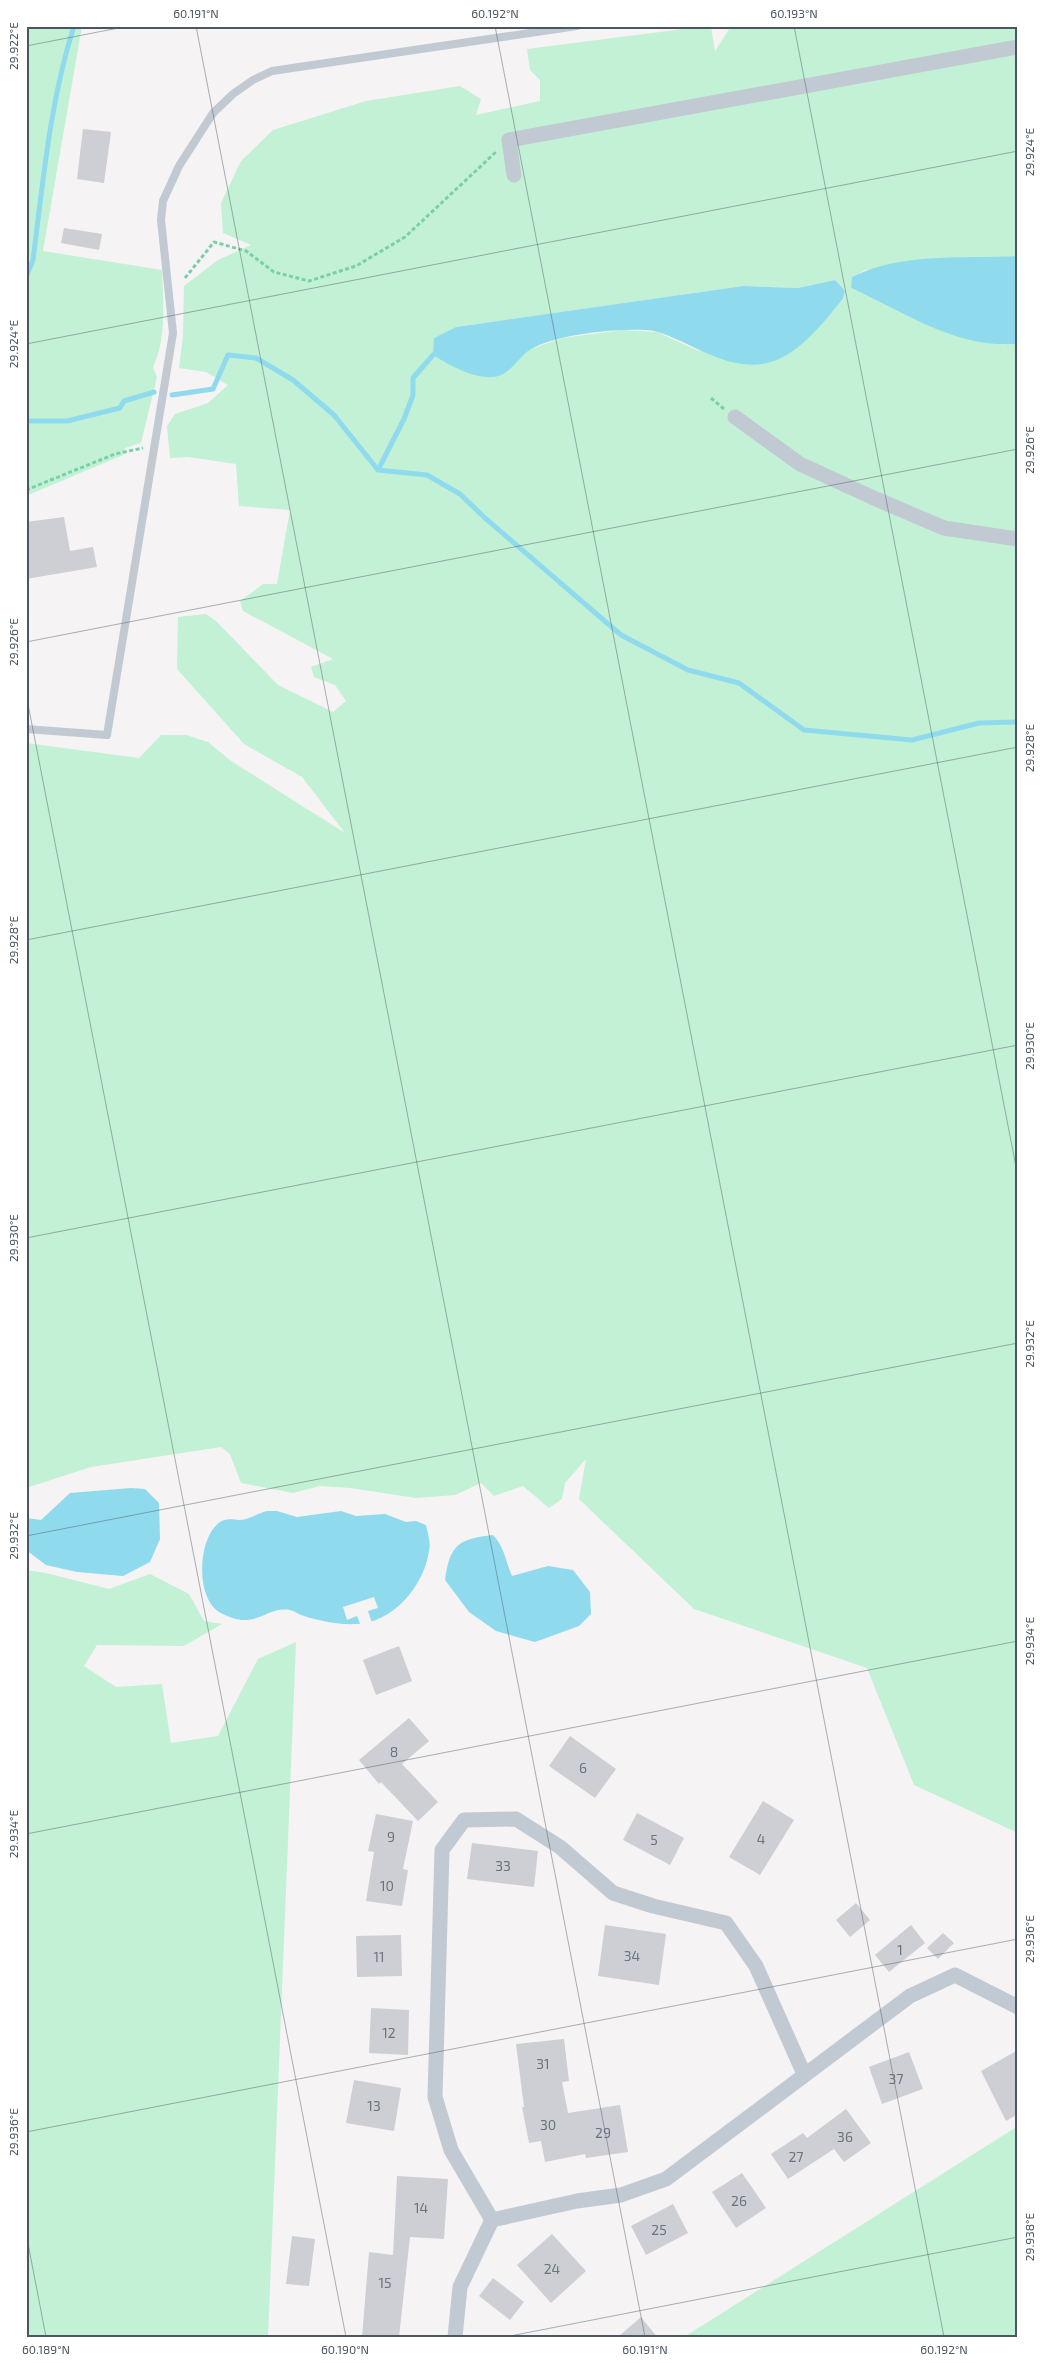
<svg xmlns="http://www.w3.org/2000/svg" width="1044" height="2363" font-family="'Exo 2',sans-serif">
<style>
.green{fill:#c3f1d5;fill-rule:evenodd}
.water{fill:#90daee}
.pier{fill:#f5f3f3}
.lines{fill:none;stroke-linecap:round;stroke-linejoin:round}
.stream{stroke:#90daee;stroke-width:5}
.building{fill:#cdcfd5}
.path{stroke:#7ad0a6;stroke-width:3;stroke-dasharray:4 2.5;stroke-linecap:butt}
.service{stroke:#c1cad2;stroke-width:8}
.minor{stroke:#c1cad2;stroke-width:15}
.ticks{fill:none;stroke:#4a5661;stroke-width:1;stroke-opacity:0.45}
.labels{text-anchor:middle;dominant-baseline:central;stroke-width:4;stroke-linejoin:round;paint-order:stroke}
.number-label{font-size:14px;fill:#6b747e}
.neatline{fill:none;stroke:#4a5661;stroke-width:2}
.ticks-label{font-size:12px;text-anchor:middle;fill:#4a5661}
</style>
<rect width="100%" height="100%" fill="#f5f3f3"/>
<g class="green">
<path d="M26,26H82L43,251L162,270C163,303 167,337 153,367L157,377L141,443L125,448L123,455L26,496Z"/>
<path d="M707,26H711L715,51L731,26H1018V256L865,270L853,277L851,288L902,312L1003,345L1018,344V1833L914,1785L867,1668L694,1609L579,1499L586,1459L565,1483L562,1499L549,1508L523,1486L494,1496L481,1483L455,1495L416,1498L350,1488L320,1486L293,1493L241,1483L230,1454L221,1447L91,1467L26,1488V743L139,758L161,735H186L208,742L231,761L345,833L302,777L244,744L177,669L178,617L206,614L216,621L278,685L333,712L346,701L335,685L314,677L311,667L333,659L243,611L240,601L263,584H277L290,510L239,506L236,464L188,457L170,458L167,426L175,414L208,403L228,385L206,372L179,368L183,336L184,286L218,260L251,245L223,233L221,203L241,161L273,130L366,101L460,86L481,99L476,115L540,101V80L530,70L527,49ZM834,280L845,291L843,300L827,318L699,351L657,332L623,330L562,338L531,349L434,338L456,327L743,286L798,288Z"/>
<path d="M26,1570L46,1573L109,1589L150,1574L189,1594L204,1621L222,1624L184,1646L97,1645L84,1666L116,1687L162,1684L171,1743L218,1736L258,1659L296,1642L268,2337H26Z"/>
<path d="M1018,2126V2337H684Z"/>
</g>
<g class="water">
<path d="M1018,256V344C957,349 904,312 851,288L852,277C902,252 963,259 1018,256Z"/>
<path d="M835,280L845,291L843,299C823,323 795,360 762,364C724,369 692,343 658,332C648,329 634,330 624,330C598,331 554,336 531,349C521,355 514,368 503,374C483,385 449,365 433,355L434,338L456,327L743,286L798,288Z"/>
<path d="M131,1488L145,1489L159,1503L160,1539L150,1562L123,1576L77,1572L46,1565L26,1550V1518L41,1520L70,1493Z"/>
<path d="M267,1511H277L297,1517L341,1511L356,1516L385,1514L406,1522L416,1521L426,1525C428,1534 431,1543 429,1551C424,1586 393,1623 356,1624C338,1625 321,1621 304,1616C299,1615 295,1611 290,1610C264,1606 257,1632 221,1613C195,1600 197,1538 220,1522C229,1516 237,1522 246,1519C253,1517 259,1513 267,1511Z"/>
<path d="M493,1535C505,1548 505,1560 512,1576L548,1566L573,1570L590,1592L591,1614L579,1626L535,1642L496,1631L469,1612L445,1580C450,1544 459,1539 493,1535Z"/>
</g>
<path class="pier" d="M374,1597L378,1608L368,1611L372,1623L361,1626L357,1616L347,1620L343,1607Z"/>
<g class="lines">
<g class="stream">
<path d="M26,277L33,260C43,182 50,101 74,26"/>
<path d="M172,395L213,389L228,355L256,358L293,380L334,415L378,470L427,475L460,494L485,518L621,635L688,670L739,683L804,730L912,740L979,723L1018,722"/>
<path d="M26,421H67L120,408L124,401L154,392"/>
<path d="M378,470L404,419L413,395V378L433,355"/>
</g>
</g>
<g class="building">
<path d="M83,129L111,132L104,183L77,179Z"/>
<path d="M64,228L102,234L99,250L61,243Z"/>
<path d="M64,517L70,551L93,547L97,567L26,579V522Z"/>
<path d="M399,1646L412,1681L376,1695L363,1660Z"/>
<path d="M409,1718L429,1741L402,1764L438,1802L418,1821L381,1782L379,1784L359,1760Z"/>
<path d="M570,1736L616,1769L595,1798L549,1766Z"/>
<path d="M763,1801L794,1820L760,1875L729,1857Z"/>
<path d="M637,1813L684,1838L670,1865L623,1840Z"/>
<path d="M376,1814L413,1821L403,1869L408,1870L402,1906L366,1901L374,1852L368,1851Z"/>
<path d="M472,1843L538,1851L534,1887L467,1879Z"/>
<path d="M856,1903L870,1920L850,1937L836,1920Z"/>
<path d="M605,1925L666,1934L659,1985L598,1976Z"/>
<path d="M911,1925L925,1943L889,1972L875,1955Z"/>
<path d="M943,1933L954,1943L938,1959L927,1948Z"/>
<path d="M401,1935L402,1976L357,1977L356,1936Z"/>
<path d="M371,2008L409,2010L408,2055L369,2053Z"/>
<path d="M564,2039L569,2081L562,2082L568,2113L620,2105L628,2152L586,2158L585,2154L545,2162L541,2141L529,2143L522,2107H524L516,2044Z"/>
<path d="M1018,2050V2114L1006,2121L981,2071Z"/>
<path d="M909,2052L923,2089L882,2104L869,2067Z"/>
<path d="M354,2080L401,2088L394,2131L346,2123Z"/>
<path d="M846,2109L871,2143L844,2162L834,2149L788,2179L771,2154L803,2133L807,2138Z"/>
<path d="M742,2173L766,2208L736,2228L712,2192Z"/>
<path d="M397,2176L448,2179L444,2239L410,2237L399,2337H362L369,2252L393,2255Z"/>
<path d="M673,2204L688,2233L646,2255L631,2226Z"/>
<path d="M552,2234L586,2271L551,2303L517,2265Z"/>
<path d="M292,2236L315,2239L309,2286L286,2284Z"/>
<path d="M493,2278L524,2302L510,2320L479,2296Z"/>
<path d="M641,2317L657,2337H618Z"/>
</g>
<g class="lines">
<g class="path">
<path d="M185,278L214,242L246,251L274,272L309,281L356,266L405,237L496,152"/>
<path d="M711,398L724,409"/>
<path d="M26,490L115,454L143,448"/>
</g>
<path class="service" d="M26,729L107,735L173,333L161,220L163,201L179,166L213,113L233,94L253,80L272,71L577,26"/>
<g class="minor">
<path d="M514,175L509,140L1018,47"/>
<path d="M735,417L800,464L876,499L944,528L1018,539"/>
<path d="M492,2220L451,2150L435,2097L442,1850L464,1820L516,1819L560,1847L613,1893L653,1906L726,1923L756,1966L804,2074"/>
<path d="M492,2220L577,2201L621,2195L666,2179L910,1996L955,1975L1018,2007"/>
<path d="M455,2337L460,2287L492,2220"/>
</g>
</g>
<path class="ticks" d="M196,26L645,2337M495,26L944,2337M794,26L1018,1177M26,46L129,26M26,344L1018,151M26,642L1018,449M26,694L346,2337M26,940L1018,747M26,1238L1018,1045M26,1536L1018,1343M26,1834L1018,1641M26,2132L1018,1939M26,2233L46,2337M505,2337L1018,2237"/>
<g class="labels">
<g class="number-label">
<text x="394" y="1751">8</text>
<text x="583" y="1767">6</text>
<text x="391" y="1836">9</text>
<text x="761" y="1838">4</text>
<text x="654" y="1839">5</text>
<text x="503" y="1865">33</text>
<text x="387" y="1885">10</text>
<text x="900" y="1949">1</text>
<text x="632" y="1955">34</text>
<text x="379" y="1956">11</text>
<text x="389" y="2032">12</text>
<text x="543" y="2063">31</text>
<text x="896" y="2078">37</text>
<text x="374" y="2105">13</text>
<text x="548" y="2124">30</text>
<text x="603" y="2132">29</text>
<text x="845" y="2136">36</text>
<text x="796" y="2156">27</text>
<text x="739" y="2200">26</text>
<text x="421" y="2207">14</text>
<text x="659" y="2229">25</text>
<text x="552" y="2268">24</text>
<text x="385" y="2282">15</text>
</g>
</g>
<rect width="1044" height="2363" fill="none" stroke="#ffffff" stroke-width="55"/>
<rect x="28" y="28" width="988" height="2308" class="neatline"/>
<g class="ticks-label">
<text x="196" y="18">60.191°N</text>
<text x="495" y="18">60.192°N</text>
<text x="794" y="18">60.193°N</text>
<text transform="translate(14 46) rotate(-90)" y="4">29.922°E</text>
<text transform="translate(1030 152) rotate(-90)" y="4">29.924°E</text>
<text transform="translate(14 344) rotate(-90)" y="4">29.924°E</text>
<text transform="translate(1030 450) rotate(-90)" y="4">29.926°E</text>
<text transform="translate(14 642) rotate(-90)" y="4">29.926°E</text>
<text transform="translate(1030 748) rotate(-90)" y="4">29.928°E</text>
<text transform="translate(14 940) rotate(-90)" y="4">29.928°E</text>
<text transform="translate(1030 1046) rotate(-90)" y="4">29.930°E</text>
<text transform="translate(14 1238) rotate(-90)" y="4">29.930°E</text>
<text transform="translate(1030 1344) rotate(-90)" y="4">29.932°E</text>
<text transform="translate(14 1536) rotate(-90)" y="4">29.932°E</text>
<text transform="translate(1030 1641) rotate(-90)" y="4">29.934°E</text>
<text transform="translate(14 1834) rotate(-90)" y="4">29.934°E</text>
<text transform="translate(1030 1939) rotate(-90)" y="4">29.936°E</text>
<text transform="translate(14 2132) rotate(-90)" y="4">29.936°E</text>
<text transform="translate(1030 2237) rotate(-90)" y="4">29.938°E</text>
<text x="46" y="2354">60.189°N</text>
<text x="345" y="2354">60.190°N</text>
<text x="645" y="2354">60.191°N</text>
<text x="944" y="2354">60.192°N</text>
</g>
</svg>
